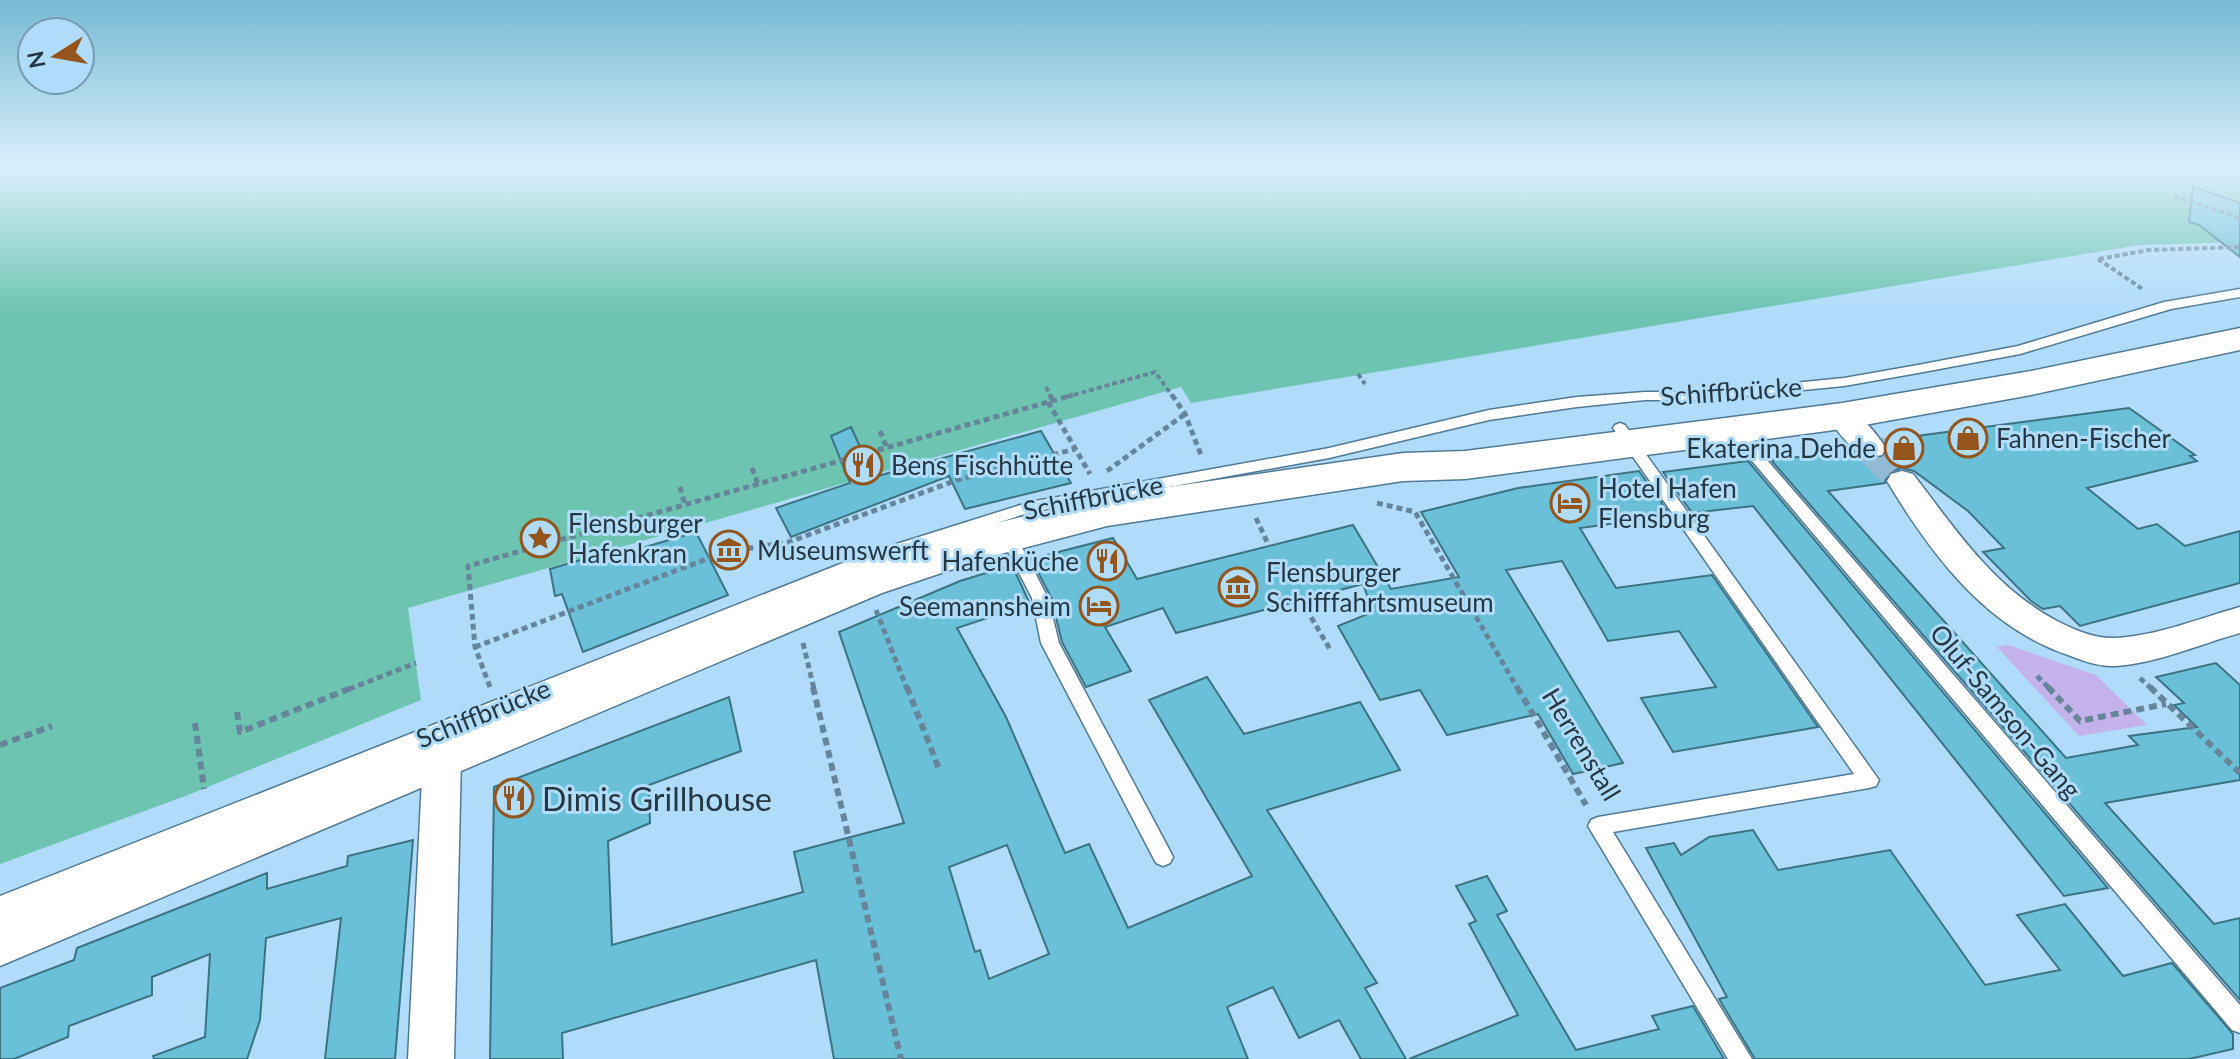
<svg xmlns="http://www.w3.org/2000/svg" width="2240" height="1059" font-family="Lato,sans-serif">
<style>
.green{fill:#c3b2eb}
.water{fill:#6cc4b1}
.building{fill:#69c0d8;stroke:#3c7382;stroke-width:2;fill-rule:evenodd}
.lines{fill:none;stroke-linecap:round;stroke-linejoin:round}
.minor-tunnel{stroke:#94bbd5;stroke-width:32;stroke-dasharray:32 16;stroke-linecap:butt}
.service-casing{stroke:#507995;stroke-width:3}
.minor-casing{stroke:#507995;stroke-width:3}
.secondary-casing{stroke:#507995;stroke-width:3}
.path-far2{stroke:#67859a;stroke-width:4;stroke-dasharray:5 3;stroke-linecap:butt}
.path-far1{stroke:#67859a;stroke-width:5;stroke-dasharray:6 4;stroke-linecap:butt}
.path{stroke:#67859a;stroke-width:6;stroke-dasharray:8 5;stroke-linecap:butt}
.service{fill:#fff;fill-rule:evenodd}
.minor{fill:#fff;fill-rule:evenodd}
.secondary{fill:#fff;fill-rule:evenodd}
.labels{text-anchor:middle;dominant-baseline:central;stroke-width:6;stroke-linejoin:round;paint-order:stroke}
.street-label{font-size:26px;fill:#253743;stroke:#b0dcfa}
.poi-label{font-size:26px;fill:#253743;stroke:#b0dcfa;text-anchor:start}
.near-poi-label{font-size:32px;fill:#253743;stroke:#b0dcfa;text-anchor:start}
</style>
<rect width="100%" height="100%" fill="#b0dcfa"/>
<path class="green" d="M2008,645L2096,675L2147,725L2079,736L1997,647Z"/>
<path class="water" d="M0,166H2240V242L2139,245L1191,403L1181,387L408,608L421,700L188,795L0,864Z"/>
<g class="building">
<path d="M2193,187L2240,203V257L2199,225L2189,222Z"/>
<path d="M2129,408L2195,455L2190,456L2197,461L2087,488L2138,529L2157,524L2185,546L2240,531V583L2080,626L2060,606L2043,609L2031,601L1983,552L2004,548L1968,511L1914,471L1901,468L1888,473L1885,483L1828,491L2066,758L2138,745L2129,736L2197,727L2174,705L2184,703L2156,677L2216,663L2240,685V780L2105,803L2214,924L2240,918V1000L1771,460L1852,451L1865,457L1882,458L1892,446L1886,440Z"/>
<path d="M851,427L874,477L1041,431L1071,483L965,509L949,476L791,537L776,508L850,483L831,436Z"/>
<path d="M1748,461L2108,888L2064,896L1753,506L1692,513L1663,472Z"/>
<path d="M1639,471L1671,516L1580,528L1616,588L1712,575L1818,727L1673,752L1641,698L1716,687L1679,631L1608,641L1562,561L1506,570L1623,763L1573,774L1538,714L1447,735L1420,690L1380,700L1338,626L1373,612L1363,584L1176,633L1163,608L1105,627L1131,671L1086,687L1062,642L1051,597L1031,559L1113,538L1137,579L1353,525L1391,589L1459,577L1421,512L1518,488Z"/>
<path d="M696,532L728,595L583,652L562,594L555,596L550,569L590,557V561L615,556Z"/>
<path d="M1012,565L1030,604L957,628L1006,717L1065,853L1089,844L1128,928L1252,876L1149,700L1207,677L1244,734L1360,702L1400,770L1267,810L1377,983L1365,988L1406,1059H1361L1339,1020L1299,1038L1273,987L1227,1007L1248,1059H834L816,960L562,1033L563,1059H490L494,787L729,697L741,751L649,785L650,823L608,841L612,945L803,892L794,852L904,823L839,632L960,581ZM1007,845L1049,954L989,979L980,950L975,952L949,867Z"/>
<path d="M1753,830L1778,870L1890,850L1985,985L2060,970L2017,915L2065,904L2123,976L2172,963L2233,1034V1049L2189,1059H1755L1719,999L1727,997L1646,848L1674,843L1681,855L1709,837Z"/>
<path d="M413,840L395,1059H325L341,918L266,938L260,1020L247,1059H154L153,1056L205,1037L210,954L152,977V995L69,1026L68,1037L14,1059H0V988L74,960L77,948L267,873V889L347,866L348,856Z"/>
<path d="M1487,876L1507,911L1497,915L1576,1050L1659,1029L1652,1016L1693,1006L1724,1059H1409L1518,1015L1469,924L1476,921L1456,886Z"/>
</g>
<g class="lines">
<path class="minor-tunnel" d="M1871,448L1902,481"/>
<g class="service-casing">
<g id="service">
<path d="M2240,289V297L2171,309L2020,354L1918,373L1844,386L1703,400H1645L1577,407L1489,420L1329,458L1031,512L880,561L0,916V896L868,553L1030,502L1329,448L1489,410L1577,397L1645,392H1703L1844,378L1918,365L2018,346L2164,302Z"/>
<path d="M1620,423L1625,425L1879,780L1876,786L1869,788L1613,832L1752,1059H1728L1588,826L1591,820L1598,817L1854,774L1615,431L1613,428L1615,425Z"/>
<path d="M1736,428L1741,430L2240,1005V1033L2232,1030L1731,436L1729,433L1731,430Z"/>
<path d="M1008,530L1014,532L1048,598L1059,643L1170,851L1173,857L1170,863L1163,866L1156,863L1041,643L1032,598L1000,536Z"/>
</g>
</g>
<g class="minor-casing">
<g id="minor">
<path d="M1842,407C1859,411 1876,433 1886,448L1882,455C1858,462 1840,435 1827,416L1832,409Z"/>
<path d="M1902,471L1913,474C1956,530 1993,587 2057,621C2075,630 2095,639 2115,638C2157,636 2200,618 2240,607V633C2200,644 2158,663 2116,666C2100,667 2083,661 2068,655C1985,627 1931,554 1887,481L1891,474Z"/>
<path d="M442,742L455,747L461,758L454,1059H408L423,758L429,747Z"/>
</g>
</g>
<g class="secondary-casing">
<path id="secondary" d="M2240,328V350L2031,395L1842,429L1465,479L1403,481L1107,526L989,557L882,593L0,966V910L850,569L980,527L1107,496L1403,453L1465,451L1842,403L2031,371Z"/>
</g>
<g class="path-far2">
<path d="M2174,196L2240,218"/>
<path d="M2098,259L2144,290"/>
<path d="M2099,259L2149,250L2240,247"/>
<path d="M1358,374L1365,384"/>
<path d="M1046,387L1051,397"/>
<path d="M1066,397L1155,372L1173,397"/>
</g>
<g class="path-far1">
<path d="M1050,395L1053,401"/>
<path d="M1172,395L1185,414L1201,455"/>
<path d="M1048,402L1090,474"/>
<path d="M880,431L887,448"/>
<path d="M752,468L758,484"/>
<path d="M1107,471L1185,414"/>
<path d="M680,487L685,505"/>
<path d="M1377,503L1415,512L1518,689"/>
<path d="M1256,518L1269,546"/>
<path d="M1301,600L1331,651"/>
<path d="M876,610L907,689"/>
<path d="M803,643L814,689"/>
<path d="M475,647L725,552L789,542L957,480L1075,449"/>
<path d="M2037,676L2050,689"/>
<path d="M2140,678L2152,689"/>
<path d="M490,687L475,647L468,566L1073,395"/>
<path d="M349,689L416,663"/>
</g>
<g class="path">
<path d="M813,687L901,1059"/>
<path d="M907,687L939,769"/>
<path d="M1517,687L1586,805"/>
<path d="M2048,687L2080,721L2166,704"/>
<path d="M2150,687L2240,773"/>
<path d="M237,712L240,732L354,687"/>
<path d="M195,723L204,789"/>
<path d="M0,745L52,726"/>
</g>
<use href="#service" class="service"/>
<use href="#minor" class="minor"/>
<use href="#secondary" class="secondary"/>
</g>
<linearGradient id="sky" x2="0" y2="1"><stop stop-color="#76bad2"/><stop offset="0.53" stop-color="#dbeffd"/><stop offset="1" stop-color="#dbeffd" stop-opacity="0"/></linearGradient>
<rect width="2240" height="315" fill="url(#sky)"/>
<defs>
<g id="shop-ring" transform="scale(2)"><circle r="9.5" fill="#b0dcfa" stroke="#94551c" stroke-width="1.5"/><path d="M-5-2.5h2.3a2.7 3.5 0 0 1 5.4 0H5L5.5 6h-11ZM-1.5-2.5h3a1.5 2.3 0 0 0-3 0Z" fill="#94551c"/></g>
<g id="restaurant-ring" transform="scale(2)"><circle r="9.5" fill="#b0dcfa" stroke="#94551c" stroke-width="1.5"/><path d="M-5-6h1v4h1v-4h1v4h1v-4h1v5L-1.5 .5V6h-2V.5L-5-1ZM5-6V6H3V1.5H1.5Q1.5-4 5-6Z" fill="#94551c"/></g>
<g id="hotel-ring" transform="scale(2)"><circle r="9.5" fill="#b0dcfa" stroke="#94551c" stroke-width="1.5"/><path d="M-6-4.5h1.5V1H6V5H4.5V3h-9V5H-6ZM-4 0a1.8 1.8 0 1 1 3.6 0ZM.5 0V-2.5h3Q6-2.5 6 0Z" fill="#94551c"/></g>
<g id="sight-ring" transform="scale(2)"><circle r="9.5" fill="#b0dcfa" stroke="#94551c" stroke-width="1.5"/><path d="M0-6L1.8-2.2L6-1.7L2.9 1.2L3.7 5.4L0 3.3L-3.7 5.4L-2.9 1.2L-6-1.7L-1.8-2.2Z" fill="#94551c"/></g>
<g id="museum-ring" transform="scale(2)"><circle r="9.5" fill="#b0dcfa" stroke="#94551c" stroke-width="1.5"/><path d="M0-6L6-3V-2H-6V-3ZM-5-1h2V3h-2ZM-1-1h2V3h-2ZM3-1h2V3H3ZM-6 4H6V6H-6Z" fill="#94551c"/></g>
</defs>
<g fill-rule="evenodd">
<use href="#shop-ring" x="1968" y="438"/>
<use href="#shop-ring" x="1904" y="448"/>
<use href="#restaurant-ring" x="863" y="465"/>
<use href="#hotel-ring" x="1570" y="503"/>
<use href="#sight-ring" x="540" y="538"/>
<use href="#museum-ring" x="729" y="550"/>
<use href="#restaurant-ring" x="1107" y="561"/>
<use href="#museum-ring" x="1238" y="587"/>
<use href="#hotel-ring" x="1099" y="606"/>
<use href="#restaurant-ring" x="514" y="798"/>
</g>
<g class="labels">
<g class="street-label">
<text transform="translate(1731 391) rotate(-4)">Schiffbrücke</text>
<text transform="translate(1093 497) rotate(-11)">Schiffbrücke</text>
<text transform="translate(2006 711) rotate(50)">Oluf-Samson-Gang</text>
<text transform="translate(483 713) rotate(-22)">Schiffbrücke</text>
<text transform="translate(1582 744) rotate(59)">Herrenstall</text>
</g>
<g class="poi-label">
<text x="1996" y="438">Fahnen-Fischer</text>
<text x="1876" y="448" text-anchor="end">Ekaterina Dehde</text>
<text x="891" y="465">Bens Fischhütte</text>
<text x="1598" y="488">Hotel Hafen<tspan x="1598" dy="30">Flensburg</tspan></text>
<text x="568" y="523">Flensburger<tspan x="568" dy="30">Hafenkran</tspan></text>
<text x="757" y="550">Museumswerft</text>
<text x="1079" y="561" text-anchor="end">Hafenküche</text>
<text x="1266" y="572">Flensburger<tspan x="1266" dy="30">Schifffahrtsmuseum</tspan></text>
<text x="1071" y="606" text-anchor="end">Seemannsheim</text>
</g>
<g class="near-poi-label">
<text x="542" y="798">Dimis Grillhouse</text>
</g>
</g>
<g transform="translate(56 56) rotate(259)"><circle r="38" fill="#b0dcfa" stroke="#789ab1" stroke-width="2"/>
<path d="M0-6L14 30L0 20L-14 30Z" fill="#94551c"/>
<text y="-12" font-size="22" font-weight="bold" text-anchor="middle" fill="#253743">N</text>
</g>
</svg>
